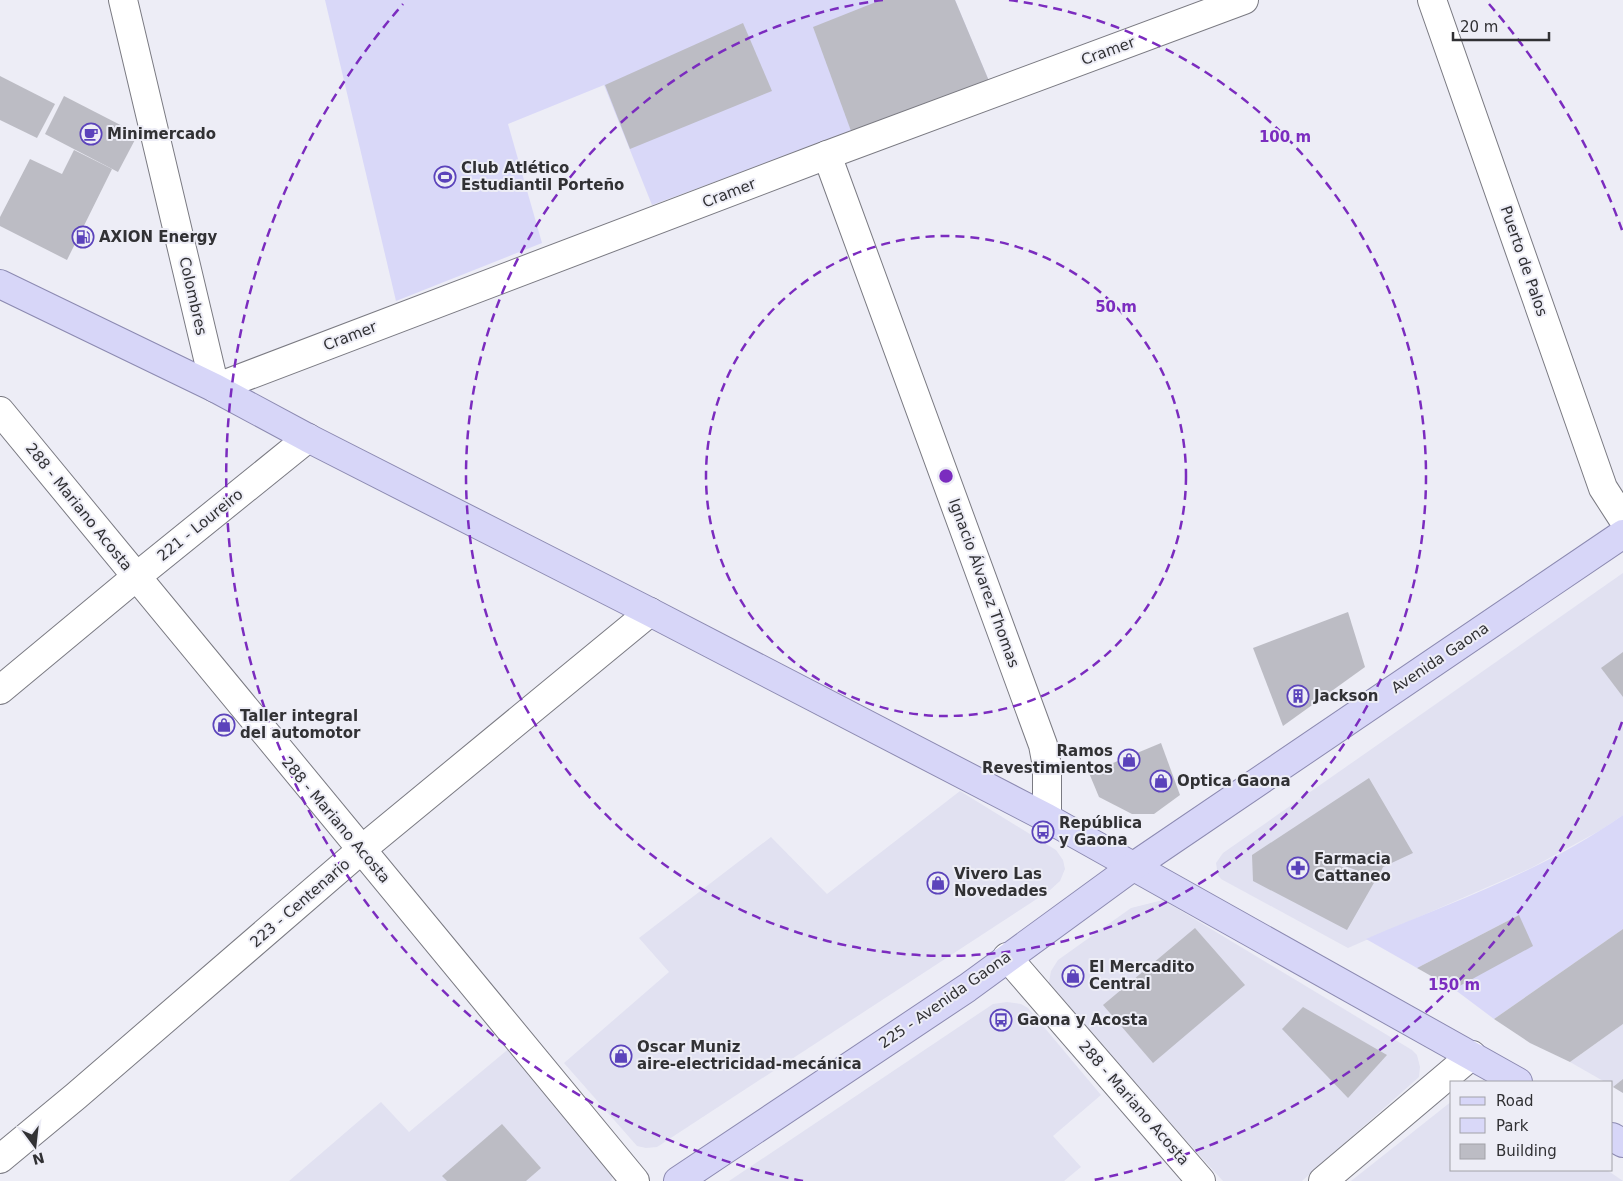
<svg xmlns="http://www.w3.org/2000/svg" width="1623" height="1181" font-family="'DejaVu Sans',sans-serif">
<style>
.built{fill:#e1e1f1}
.green{fill:#d9d8f8}
.building{fill:#bcbcc4}
.lines{fill:none;stroke-linecap:round;stroke-linejoin:round}
.minor-casing{stroke:#7a7a82;stroke-width:30}
.major-casing{stroke:#8c8ab1;stroke-width:30}
.minor{stroke:#fff;stroke-width:28}
.major{stroke:#d7d6f8;stroke-width:28}
.ring{fill:none;stroke:#7b2cbf;stroke-width:2.5;stroke-dasharray:9 6}
.labels{text-anchor:middle;dominant-baseline:central;stroke-width:4;stroke-linejoin:round;paint-order:stroke}
.street-label{font-size:15px;fill:#313134;stroke:#ededf6}
.poi-label{font-size:15px;font-weight:bold;fill:#313134;stroke:#ededf6;text-anchor:start}
.centre{fill:#7b2cbf;stroke:#ededf6;stroke-width:2.5}
.ring-label{font-size:15px;text-anchor:middle;font-weight:bold;fill:#7b2cbf;stroke:#ededf6;stroke-width:4;stroke-linejoin:round;paint-order:stroke}
</style>
<rect width="100%" height="100%" fill="#ededf6"/>
<g class="built">
<path d="M1623,573V815L1601,830L1531,868L1348,948L1221,879L1218,875L1216,863L1223,853Z"/>
<path d="M960,791L1056,850L1063,860L1065,869L1060,881L1049,891L657,1147L646,1148L637,1146L564,1063L669,972L639,938L771,837L827,894Z"/>
<path d="M1163,900L1412,1050L1417,1055L1420,1067L1419,1077L1302,1181H1223L1054,996L1048,987L1051,971L1058,960L1131,908Z"/>
<path d="M1007,1002L1021,1004L1028,1008L1101,1095L1053,1136L1081,1167L1064,1181H729L993,1004Z"/>
<path d="M1623,1024V1093L1612,1086V1082H1605L1570,1062Z"/>
<path d="M511,1047L614,1174L611,1181H289L381,1102L409,1132Z"/>
<path d="M1452,1101V1170H1607L1623,1181H1351Z"/>
</g>
<g class="green">
<path d="M325,0H955L989,81L652,205L604,85L508,124L542,243L396,301Z"/>
<path d="M1623,815V929L1494,1019L1454,989L1519,915L1417,968L1366,939C1452,902 1546,870 1623,815Z"/>
</g>
<g class="building">
<path d="M881,0H955L989,81L851,131L813,27Z"/>
<path d="M743,23L772,91L630,149L605,85Z"/>
<path d="M0,76L55,104L37,138L0,120Z"/>
<path d="M64,96L138,134L118,172L45,134Z"/>
<path d="M74,150L112,169L67,260L0,226V217L30,159L62,174Z"/>
<path d="M1348,612L1365,667L1283,726L1253,648Z"/>
<path d="M1623,652V697L1601,668Z"/>
<path d="M1161,743L1180,795L1154,814H1132L1099,797L1089,773Z"/>
<path d="M1369,778L1413,853L1383,867L1378,878L1317,856L1375,881L1347,930L1253,881L1252,855Z"/>
<path d="M1519,915L1533,946L1454,989L1417,968Z"/>
<path d="M1195,928L1245,985L1153,1063L1103,1005Z"/>
<path d="M1623,929V1024L1570,1062L1530,1043L1494,1019Z"/>
<path d="M1303,1007L1387,1055L1348,1098L1282,1029Z"/>
<path d="M1623,1079V1093L1613,1087Z"/>
<path d="M502,1124L541,1168L526,1181H447L442,1176Z"/>
</g>
<g class="lines">
<g class="minor-casing">
<g id="minor">
<path d="M123,0L215,388L827,155L1244,0"/>
<path d="M1432,0L1603,488L1623,519"/>
<path d="M827,155L1043,745L1047,766V818"/>
<path d="M0,411L635,1181"/>
<path d="M0,690L136,577L308,438"/>
<path d="M1007,957L1201,1181"/>
<path d="M0,1159L76,1096L361,850L650,612"/>
<path d="M1323,1181L1472,1055"/>
</g>
</g>
<g class="major-casing">
<g id="major">
<path d="M0,284L215,388L308,438L650,612L1047,818L1518,1082"/>
<path d="M1612,1137L1623,1143"/>
<path d="M678,1181L967,988L1134,866L1623,534"/>
</g>
</g>
<use href="#minor" class="minor"/>
<use href="#major" class="major"/>
</g>
<g class="ring">
<circle cx="946" cy="476" r="240"/>
<path d="M1009 0A480 480 0 1 1 883 0"/>
<path d="M1622 722A719 719 0 0 1 1089 1181M803 1181A719 719 0 0 1 403 4M1489 4A719 719 0 0 1 1622 230"/>
</g>
<defs>
<g id="cafe-ring" transform="scale(1.125)"><circle r="9.5" fill="#ededf6" stroke="#5b43bb" stroke-width="1.5"/><path d="M-5.5-4.5H6V0H3Q3 3.5 0 3.5H-2.5Q-5.5 3.5-5.5 0ZM3-3.2v2h1.7v-2ZM-6 4.5H4V6H-6Z" fill="#5b43bb"/></g>
<g id="stadium-ring" transform="scale(1.125)"><circle r="9.5" fill="#ededf6" stroke="#5b43bb" stroke-width="1.5"/><path d="M0-5a6.5 5 0 1 0 0 10a6.5 5 0 1 0 0-10ZM-3.5-1.8h7v3.6h-7Z" fill="#5b43bb"/></g>
<g id="fuel-ring" transform="scale(1.125)"><circle r="9.5" fill="#ededf6" stroke="#5b43bb" stroke-width="1.5"/><path d="M-5.5-6h7V0h2V4h1.3V-2.5L3-4.5l.8-.8L6-3V5H2.5V1h-1V6h-7ZM-4.2-4.7v3.2H.2V-4.7Z" fill="#5b43bb"/></g>
<g id="building-ring" transform="scale(1.125)"><circle r="9.5" fill="#ededf6" stroke="#5b43bb" stroke-width="1.5"/><path d="M-4-6H4V6H1V3H-1V6H-4ZM-2.5-4.3h1.7v1.8h-1.7ZM.8-4.3h1.7v1.8H.8ZM-2.5-1h1.7V.8h-1.7ZM.8-1h1.7V.8H.8Z" fill="#5b43bb"/></g>
<g id="shop-ring" transform="scale(1.125)"><circle r="9.5" fill="#ededf6" stroke="#5b43bb" stroke-width="1.5"/><path d="M-5-2.5h2.3a2.7 3.5 0 0 1 5.4 0H5L5.5 6h-11ZM-1.5-2.5h3a1.5 2.3 0 0 0-3 0Z" fill="#5b43bb"/></g>
<g id="bus-ring" transform="scale(1.125)"><circle r="9.5" fill="#ededf6" stroke="#5b43bb" stroke-width="1.5"/><path d="M-5-6H5V4H4V6H2V4H-2V6H-4V4H-5ZM-3.5-4V0h7V-4ZM-3.5 1.2v1.5H-2V1.2ZM2 1.2v1.5H3.5V1.2Z" fill="#5b43bb"/></g>
<g id="pharmacy-ring" transform="scale(1.125)"><circle r="9.5" fill="#ededf6" stroke="#5b43bb" stroke-width="1.5"/><path d="M-2-6h4v4h4v4h-4v4h-4v-4h-4v-4h4Z" fill="#5b43bb"/></g>
</defs>
<g fill-rule="evenodd">
<use href="#cafe-ring" x="91" y="134"/>
<use href="#stadium-ring" x="445" y="177"/>
<use href="#fuel-ring" x="83" y="237"/>
<use href="#building-ring" x="1298" y="696"/>
<use href="#shop-ring" x="224" y="725"/>
<use href="#shop-ring" x="1129" y="760"/>
<use href="#shop-ring" x="1161" y="781"/>
<use href="#bus-ring" x="1043" y="832"/>
<use href="#pharmacy-ring" x="1298" y="868"/>
<use href="#shop-ring" x="938" y="883"/>
<use href="#shop-ring" x="1073" y="976"/>
<use href="#bus-ring" x="1001" y="1020"/>
<use href="#shop-ring" x="621" y="1056"/>
</g>
<g class="labels">
<g class="street-label">
<text transform="translate(1108 51) rotate(-20)">Cramer</text>
<text transform="translate(729 193) rotate(-21)">Cramer</text>
<text transform="translate(1524 261) rotate(71)">Puerto de Palos</text>
<text transform="translate(193 296) rotate(77)">Colombres</text>
<text transform="translate(350 336) rotate(-21)">Cramer</text>
<text transform="translate(79 507) rotate(51)">288 - Mariano Acosta</text>
<text transform="translate(200 525) rotate(-39)">221 - Loureiro</text>
<text transform="translate(984 583) rotate(70)">Ignacio Álvarez Thomas</text>
<text transform="translate(1440 658) rotate(-34)">Avenida Gaona</text>
<text transform="translate(336 820) rotate(50)">288 - Mariano Acosta</text>
<text transform="translate(300 903) rotate(-41)">223 - Centenario</text>
<text transform="translate(945 1000) rotate(-35)">225 - Avenida Gaona</text>
<text transform="translate(1134 1103) rotate(49)">288 - Mariano Acosta</text>
</g>
<g class="poi-label">
<text x="107" y="134">Minimercado</text>
<text x="461" y="168">Club Atlético<tspan x="461" dy="17">Estudiantil Porteño</tspan></text>
<text x="99" y="237">AXION Energy</text>
<text x="1314" y="696">Jackson</text>
<text x="240" y="716">Taller integral<tspan x="240" dy="17">del automotor</tspan></text>
<text x="1113" y="751" text-anchor="end">Ramos<tspan x="1113" dy="17">Revestimientos</tspan></text>
<text x="1177" y="781">Optica Gaona</text>
<text x="1059" y="823">República<tspan x="1059" dy="17">y Gaona</tspan></text>
<text x="1314" y="859">Farmacia<tspan x="1314" dy="17">Cattaneo</tspan></text>
<text x="954" y="874">Vivero Las<tspan x="954" dy="17">Novedades</tspan></text>
<text x="1089" y="967">El Mercadito<tspan x="1089" dy="17">Central</tspan></text>
<text x="1017" y="1020">Gaona y Acosta</text>
<text x="637" y="1047">Oscar Muniz<tspan x="637" dy="17">aire-electricidad-mecánica</tspan></text>
</g>
</g>
<circle cx="946" cy="476" r="8" class="centre"/>
<g class="ring-label">
<text x="1285" y="142">100 m</text>
<text x="1116" y="312">50 m</text>
<text x="1454" y="990">150 m</text>
</g>
<rect x="1450" y="1081" width="162" height="90" fill="#ededf6" stroke="#a2a2a8"/>
<rect x="1460" y="1097" width="25" height="8" fill="#d7d6f8" stroke="#a2a2a8"/>
<text x="1496" y="1106" font-size="15" fill="#313134">Road</text>
<rect x="1460" y="1118" width="25" height="15" fill="#d9d8f8" stroke="#a2a2a8"/>
<text x="1496" y="1131" font-size="15" fill="#313134">Park</text>
<rect x="1460" y="1144" width="25" height="15" fill="#bcbcc4" stroke="#a2a2a8"/>
<text x="1496" y="1156" font-size="15" fill="#313134">Building</text>
<g transform="translate(35 1146) rotate(165)" stroke="#ededf6" stroke-width="4" paint-order="stroke">
<path d="M0-4L9 19L0 12L-9 19Z" fill="#313134"/>
<text y="-8" font-size="14" font-weight="bold" text-anchor="middle" fill="#313134">N</text>
</g>
<path d="M1453 32v8h96v-8" fill="none" stroke="#313134" stroke-width="2.5"/>
<text x="1460" y="32" font-size="15" fill="#313134" stroke="#ededf6" stroke-width="4" paint-order="stroke">20 m</text>
</svg>
